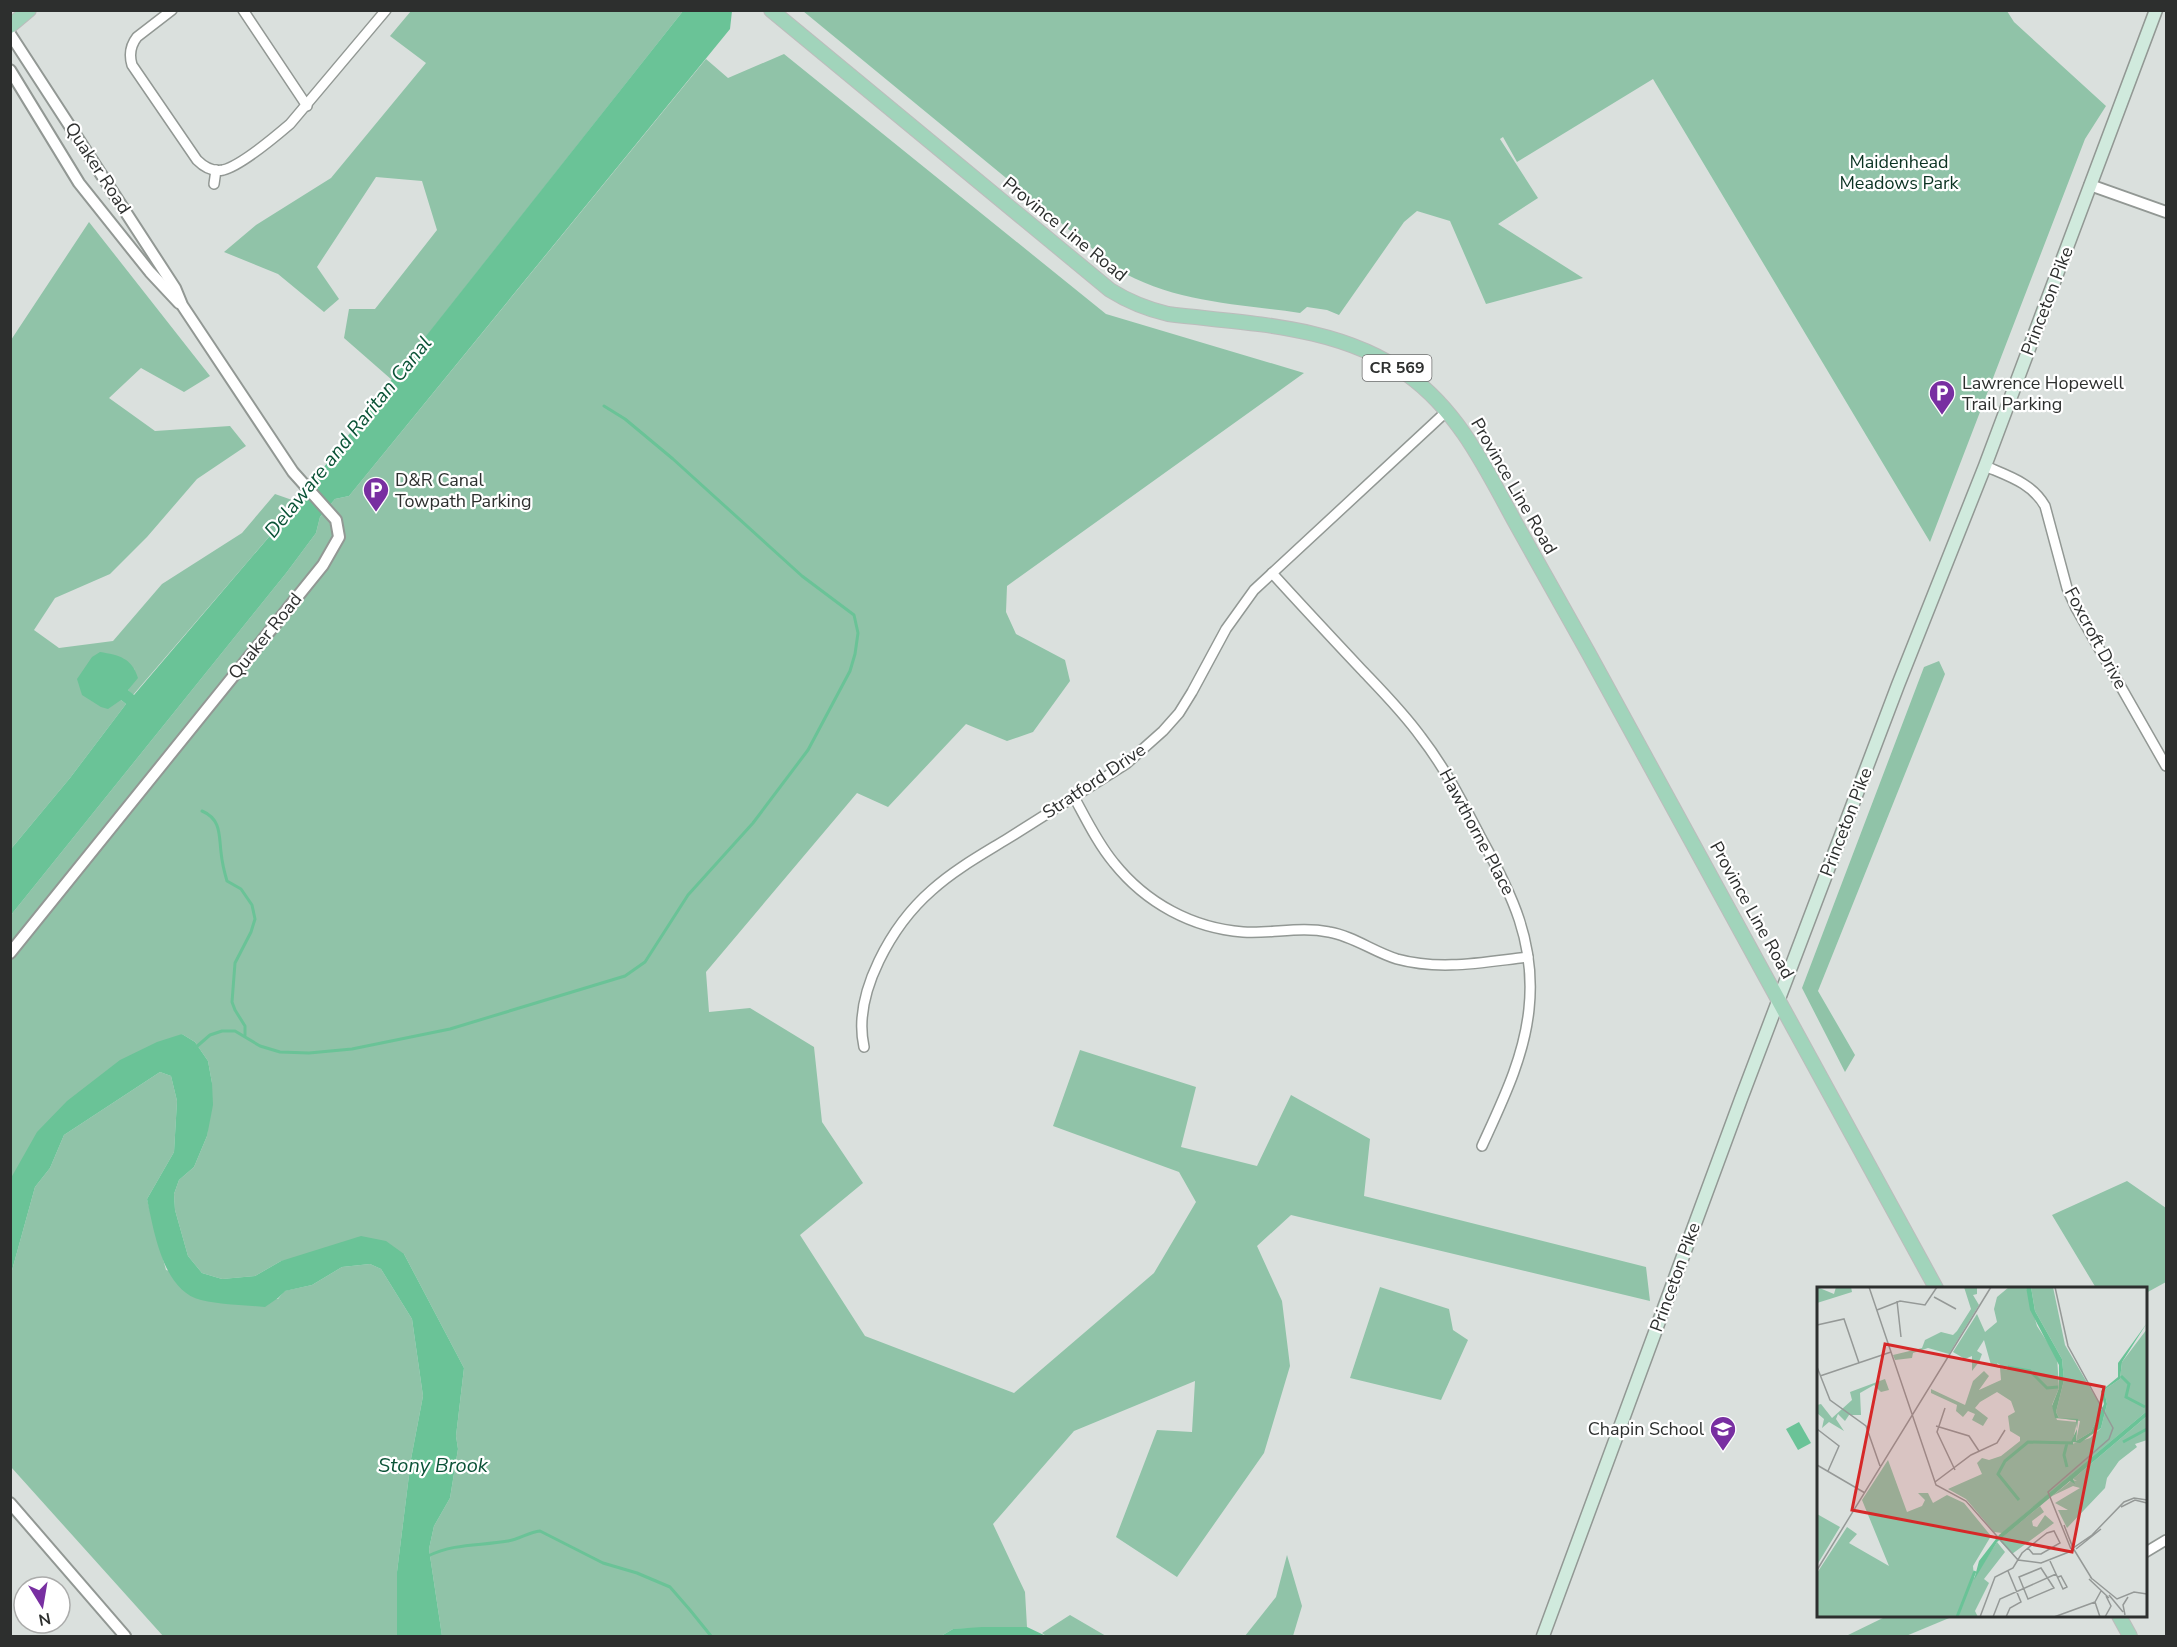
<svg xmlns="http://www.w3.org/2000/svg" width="2177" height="1647" font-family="'Nunito Sans',sans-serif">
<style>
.green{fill:#90c3a8}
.water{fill:#6ac397}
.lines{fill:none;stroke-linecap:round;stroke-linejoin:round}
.stream{stroke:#6ac397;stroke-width:3}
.minor-casing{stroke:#929894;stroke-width:12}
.tertiary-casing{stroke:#929894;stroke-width:14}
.secondary-casing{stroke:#929894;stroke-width:15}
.primary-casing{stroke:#bcbcbc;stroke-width:16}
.minor{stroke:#fff;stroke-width:9}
.tertiary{stroke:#fff;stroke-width:10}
.secondary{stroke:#d0eadd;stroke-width:12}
.primary{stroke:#a1d4bb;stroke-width:14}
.labels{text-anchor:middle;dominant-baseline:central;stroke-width:4.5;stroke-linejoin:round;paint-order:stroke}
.shield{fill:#fff;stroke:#6c6d6d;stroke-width:1.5}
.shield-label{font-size:16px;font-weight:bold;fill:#2d2f2e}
.park-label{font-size:18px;fill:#0b3322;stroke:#fff}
.street-label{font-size:18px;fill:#2d2f2e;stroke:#fff}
.poi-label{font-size:18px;fill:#2d2f2e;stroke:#fff;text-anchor:start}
.water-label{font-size:20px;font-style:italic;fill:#0b5337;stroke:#fff}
.inset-river{fill:none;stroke:#6ac397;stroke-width:3}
.inset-road{fill:none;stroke:#959997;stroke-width:1.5}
.view{fill:#d62828;fill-opacity:0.15;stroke:#d62828;stroke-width:3}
.inset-edge{fill:none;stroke:#2d2f2e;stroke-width:3}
</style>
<rect width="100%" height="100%" fill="#dae0dd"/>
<g class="green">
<path d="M411,11H683L392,380L344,338L349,309H375L437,230L422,181L376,177L317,267L339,299L324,312L278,274L224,252L256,225L331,178L426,63L390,36Z"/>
<path d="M803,11H2007L2014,22L2106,106L2085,139L1930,542L1653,79L1517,162L1503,137L1500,139L1538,198L1498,224L1583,278L1486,304L1450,221L1417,211L1404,222L1339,315L1327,310L1307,307L1300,313C1237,304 1172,302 1117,269Z"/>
<path d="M784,54L1106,314L1304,373L1007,586L1006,612L1016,634L1065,660L1070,681L1033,732L1007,741L966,724L888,807L857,793L706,972L709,1012L750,1008L814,1047L822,1122L863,1183L800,1235L865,1336L1014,1393L1154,1273L1196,1202L1179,1172L1053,1126L1080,1050L1196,1087L1181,1147L1257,1166L1291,1095L1370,1139L1364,1196L1646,1267L1650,1301L1291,1215L1257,1246L1282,1301L1290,1366L1264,1453L1177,1577L1116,1537L1157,1430L1192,1432L1195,1381L1074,1431L993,1524L1025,1592L1027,1627L953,1629L941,1636H442L429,1549L434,1526L450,1498L458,1449L456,1436L464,1368L404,1254L281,1261L255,1276L222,1279L202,1273L188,1256L175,1210L174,1194L179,1180L194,1167L207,1136L212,1083L208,1061L195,1042L182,1034L11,1178V915L287,572L316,533L320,517L335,499L349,496L706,59L728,78Z"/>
<path d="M89,222L210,376L184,392L141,368L109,398L155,431L230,426L246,446L197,479L147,537L110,574L55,598L34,630L59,648L113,641L162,584L242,533L275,494L295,501L280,524L133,695L128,690L135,668L121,700L126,704L70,778L11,849V340Z"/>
<path d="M1939,661L1945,674L1818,991L1855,1055L1845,1072L1802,988L1924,667Z"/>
<path d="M160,1072L171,1076L177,1101L174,1152L147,1199L166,1270L278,1299L284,1291L312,1285L342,1267L370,1264L381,1269L412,1319L423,1396L411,1459L397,1572V1636H163L11,1467V1274L35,1187L50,1168L64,1135Z"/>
<path d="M2127,1181L2166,1208V1282L2146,1293V1288H2096L2052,1215Z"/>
<path d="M1380,1287L1449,1309L1453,1330L1468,1340L1441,1400L1350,1378Z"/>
<path d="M1287,1555L1302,1606L1293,1636H1245L1276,1597Z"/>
<path d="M1070,1615L1106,1636H1046L1042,1633Z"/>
<path d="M1887,1616H1954L1906,1636H1846Z"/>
</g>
<g class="water">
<path d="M683,11H732L730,29L349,496L335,499L320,517L316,533L287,572L11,915V849L70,778L126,704L121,700L108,709L101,707L82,695L77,679L92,657L100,652C119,655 132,658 138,678L128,690L134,695L280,524L381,393Z"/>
<path d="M182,1034L195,1042L208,1061L212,1083L213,1105L207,1136L194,1167L179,1180L174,1194L175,1210L188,1256L202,1273L222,1279L255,1276L281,1261L361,1236L386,1241L404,1254L464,1368L456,1436L458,1449L450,1498L434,1526L429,1549L442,1636H397V1572L411,1459L423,1396L412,1319L381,1269L370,1264L342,1267L312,1285L285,1291L278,1298L265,1307C244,1305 222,1305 201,1300C163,1291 154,1231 147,1199L174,1152L177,1101L171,1076L160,1072L64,1135L50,1168L35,1187L11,1274V1178L37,1132L67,1101L120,1060L157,1042Z"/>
<path d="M1799,1422L1811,1443L1798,1450L1786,1429Z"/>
<path d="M982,1627H1027L1046,1636H941L953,1629Z"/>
</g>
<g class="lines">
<g class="stream">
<path d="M202,811C221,819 219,835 221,852C222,862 224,871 227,881L241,889L252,905L255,919L251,932L235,963L232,1002L235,1010L245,1026V1035"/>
<path d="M195,1048L210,1035L222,1031H235L260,1046L280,1052L309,1053L352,1049L450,1029L625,976L645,962L688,895L753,823L808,750L850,671L855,654L858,633L854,615L802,576L673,459L625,419L604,406"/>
<path d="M428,1556C455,1543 479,1546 508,1541C520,1539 529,1532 540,1531L603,1563L637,1573L670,1587L690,1610L711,1636"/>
</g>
<g class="minor-casing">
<g id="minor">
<path d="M172,10L137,37C130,46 129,55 132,65L197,160C204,167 213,172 223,170C240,166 276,136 290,124L386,10"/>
<path d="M243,10L307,106"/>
<path d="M214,184L216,170"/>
<path d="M1985,466C2008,476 2032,483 2045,506L2067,588L2076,608L2166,766"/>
<path d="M1272,573C1301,605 1331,637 1361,669C1382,691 1403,712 1421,737C1445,768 1463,803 1481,838C1512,894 1536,943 1529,1009C1524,1058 1502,1102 1482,1146"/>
<path d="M1074,797C1086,819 1098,844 1114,863C1146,903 1192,928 1243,932C1272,934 1300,926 1329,932C1353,936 1374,952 1397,959C1441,971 1484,962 1528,957"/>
<path d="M864,1047C852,993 893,924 932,890C954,870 981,855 1007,839C1047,814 1087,789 1126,764L1163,731L1179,713L1192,692L1226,629L1254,590L1447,411"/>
<path d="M2146,1552L2166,1540"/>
</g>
</g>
<g class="tertiary-casing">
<g id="tertiary">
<path d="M10,34L175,288L182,305L293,472L336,520L339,537L323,565L10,953"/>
<path d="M10,70L79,183L150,272L179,303"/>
<path d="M2090,185L2166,212"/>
<path d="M10,1503L125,1636"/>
</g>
</g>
<g class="secondary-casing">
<path id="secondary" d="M1543,1636L1741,1099L1898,685L1985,466L2156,10"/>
</g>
<g class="primary-casing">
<g id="primary">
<path d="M771,10L1110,290C1129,302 1147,309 1168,314C1249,324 1340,325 1408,375C1459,412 1485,467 1515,522C1540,566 1564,610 1589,654C1706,864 1821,1076 1936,1288"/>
<path d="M10,26L29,10"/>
<path d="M2119,1616L2130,1636"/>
</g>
</g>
<use href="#minor" class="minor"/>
<use href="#tertiary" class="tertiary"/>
<use href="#secondary" class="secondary"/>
<use href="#primary" class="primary"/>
</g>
<defs>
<g id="parking-pin" transform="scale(1.35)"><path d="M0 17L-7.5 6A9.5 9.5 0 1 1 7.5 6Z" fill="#782fa1" stroke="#fff"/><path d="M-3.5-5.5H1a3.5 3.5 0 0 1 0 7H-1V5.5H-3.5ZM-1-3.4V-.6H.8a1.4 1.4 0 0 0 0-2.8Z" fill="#fff"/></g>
<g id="school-pin" transform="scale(1.35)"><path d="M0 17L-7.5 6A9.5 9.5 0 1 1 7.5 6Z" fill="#782fa1" stroke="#fff"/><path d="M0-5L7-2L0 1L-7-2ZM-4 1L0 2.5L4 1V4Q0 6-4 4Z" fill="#fff"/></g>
</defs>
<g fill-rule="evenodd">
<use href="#parking-pin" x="1942" y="393"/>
<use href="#parking-pin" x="376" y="490"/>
<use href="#school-pin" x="1723" y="1429"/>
</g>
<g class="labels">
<rect class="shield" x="1362.5" y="355" width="69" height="26" rx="4.5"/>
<g class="shield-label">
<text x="1397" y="368">CR 569</text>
</g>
<g class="park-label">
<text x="1899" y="162">Maidenhead<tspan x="1899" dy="21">Meadows Park</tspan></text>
</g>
<g class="street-label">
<text transform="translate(98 168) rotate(57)">Quaker Road</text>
<text transform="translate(1065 229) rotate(39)">Province Line Road</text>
<text transform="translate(2047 301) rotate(-69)">Princeton Pike</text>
<text transform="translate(1514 486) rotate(60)">Province Line Road</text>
<text transform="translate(265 636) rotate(-51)">Quaker Road</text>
<text transform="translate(2096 638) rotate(62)">Foxcroft Drive</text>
<text transform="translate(1094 781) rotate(-34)">Stratford Drive</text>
<text transform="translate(1846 822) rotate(-69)">Princeton Pike</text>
<text transform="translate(1477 832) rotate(62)">Hawthorne Place</text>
<text transform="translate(1752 910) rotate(61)">Province Line Road</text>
<text transform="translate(1675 1277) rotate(-70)">Princeton Pike</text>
</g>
<g class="poi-label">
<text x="1962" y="383">Lawrence Hopewell<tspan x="1962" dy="21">Trail Parking</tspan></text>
<text x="395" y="480">D&amp;R Canal<tspan x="395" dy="21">Towpath Parking</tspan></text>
<text x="1704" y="1429" text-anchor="end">Chapin School</text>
</g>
<g class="water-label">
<text transform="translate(348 437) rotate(-51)">Delaware and Raritan Canal</text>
<text x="433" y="1465">Stony Brook</text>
</g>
</g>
<g transform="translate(1817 1287)">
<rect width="330" height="330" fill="#dae0dd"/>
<path d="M0,0L17,7L19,0H34L35,5L0,16ZM147,0L160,1V7L156,8L162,18L132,67L111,61L96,66L95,71L78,73L76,68L105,61L108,53L124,45L136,48L140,44L154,22ZM192,0H209L220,39L240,70L242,101L235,118L240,133L260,135L255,157L273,151L284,141L290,117L287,103L303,92L305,75L330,42V124L185,246L177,245L149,212L131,202L165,187L160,176L165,171L172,173L184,169L203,154V150L193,144L191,129L198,125L194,114L180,105L163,115L158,121L171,131L166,139L155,133L158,127L151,124L146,130L139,124L140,118L114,106V102L148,118L156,94L167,84L172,89L162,103L184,93L183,81L191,83L180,76L182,81L174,78L167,53L160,64L165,67L162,75L155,84V69L148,72L136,65L160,27L168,45L180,35L177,22L180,10ZM214,0H236L248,58L285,121L274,145L259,154L263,134L242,131L239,125L247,93L245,72L218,24ZM68,92L72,103L64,105L57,98L43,106L44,128H32L28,134L21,127L19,132L27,144L12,135L5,141L7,132L0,126V118L4,117L15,131L35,113L33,105ZM330,129V153L318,157L320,160L302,174L290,191L288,201L250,241L241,223H251L238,216L263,201L256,199L235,209L255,193L260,194L256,192ZM71,173L90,225L105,219L108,213L101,206H111L116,216L130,208L147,216L174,249L156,279L157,291L180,255L188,265L167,292L172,296L158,324L161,330H0V286L30,240L40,247L32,256L72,279L45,213ZM223,219L227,225L215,234L216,239L220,240L228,228L237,236L195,267L182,253ZM0,227L23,240L0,278Z" fill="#90c3a8"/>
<path d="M209,0H214L218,24L245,72L247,93L239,125L242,131L261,132L259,154L274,145L287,117L284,104L301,90V76L330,36L305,75L303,92L287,103L290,117L284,141L263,156L254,155L260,142L259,133L238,131L235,119L242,101V78L213,23ZM330,124V129L256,192L258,197L253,194L180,255L157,293L162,274L182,248Z" fill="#6ac397"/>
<path class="inset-river" d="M191,80L213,84L230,101L241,100M304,89L312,97L309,110L328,120M306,155L330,142M250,180L247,168L250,156M202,213L181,187L188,174L211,155L256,156M140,330L158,284"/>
<path class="inset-road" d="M52,0L119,198L149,214L201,273L224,276L257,263M238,0L251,59L296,141L292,152L231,205L254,262M117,10L139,22M80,14L84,50M60,23L83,14L108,18L120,0M0,38L27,32L42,76M0,80L13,113L49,139L63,179M3,89L74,65M128,121L120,145L138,183M119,139L152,149L162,164M0,142L22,159L11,184M0,178L48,206M118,195L154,168L180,156L188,143M304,220L318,213L330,216M247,238L256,261L275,248L307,215L317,211L330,213M256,261L275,292M259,262L284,242M233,274L246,302L250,300L244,289L241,290M224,281L237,301L211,312L202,290ZM0,283L174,0M273,290L300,312L317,305L330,307M272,292L292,311M292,308L306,325M308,328L306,318L311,310M163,330L178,290L196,281L205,266L211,261L226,249L230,246L237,244L243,256L224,267H216L211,261M176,330L183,312L239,287M189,330L193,321L204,315L191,284M237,330L278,315M283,330L278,315L284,304M288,330L294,319L289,309"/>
<path class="view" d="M68,57L287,100L255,265L35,223Z"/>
<rect width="330" height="330" class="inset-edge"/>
</g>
<rect width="2177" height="1647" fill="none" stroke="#2d2f2e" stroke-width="24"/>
<g transform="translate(42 1605) rotate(169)"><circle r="28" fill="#ffffff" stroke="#abacab" stroke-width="1.5"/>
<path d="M0-4.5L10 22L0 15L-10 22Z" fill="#782fa1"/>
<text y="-9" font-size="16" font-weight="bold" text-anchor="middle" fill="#2d2f2e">N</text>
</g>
</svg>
